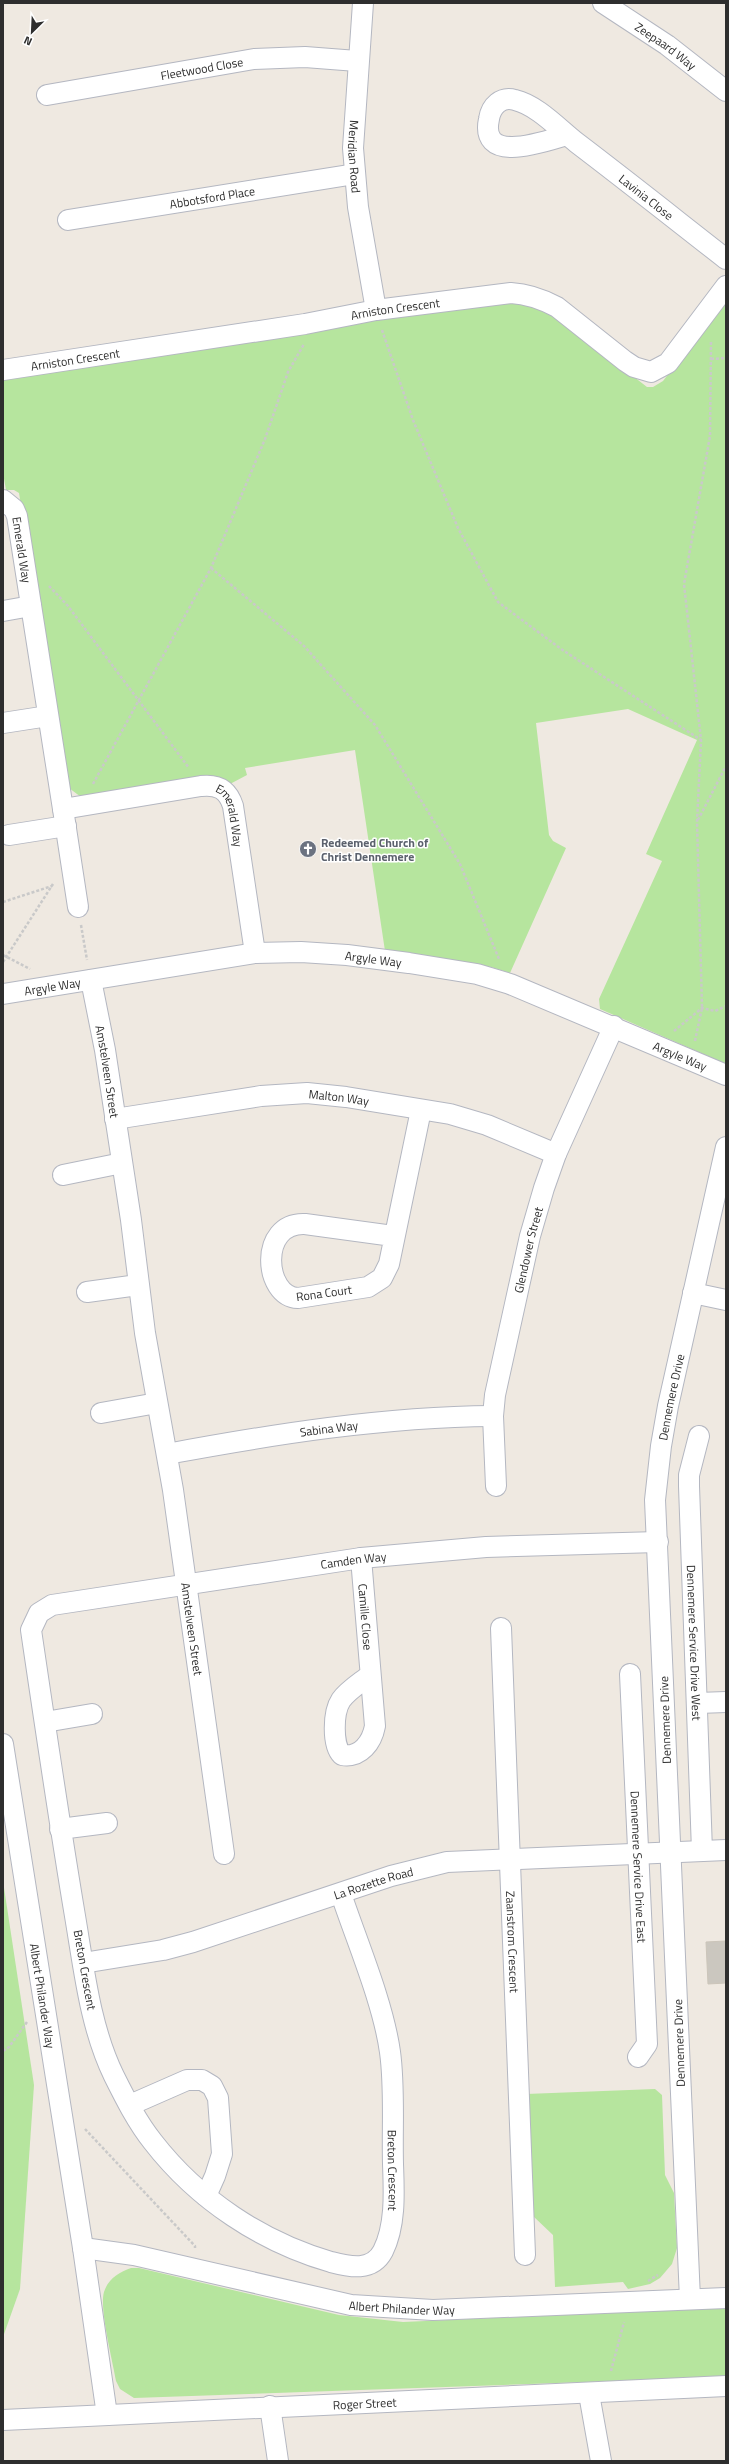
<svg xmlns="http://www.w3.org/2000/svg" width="729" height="2464" font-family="'Titillium Web',sans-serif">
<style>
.green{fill:#b6e59e}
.building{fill:#cbc7bf;stroke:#cbc5ba}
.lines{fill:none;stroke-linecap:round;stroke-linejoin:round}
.minor-casing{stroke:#b4b7c1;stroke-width:22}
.path{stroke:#c9c9c9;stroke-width:2.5;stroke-dasharray:3 2;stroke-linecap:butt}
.minor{stroke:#fff;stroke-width:20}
.labels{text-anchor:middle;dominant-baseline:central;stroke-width:3;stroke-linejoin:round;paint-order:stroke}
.street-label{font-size:12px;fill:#2e2e2e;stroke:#fff}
.worship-label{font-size:12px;font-weight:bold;fill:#5b616d;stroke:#fff;text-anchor:start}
</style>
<rect width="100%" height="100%" fill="#efe9e1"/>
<g class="green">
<path d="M505,299L516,300L553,314L647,387H653L663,381L726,299V1064L600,1009L599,999L662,861L646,854L697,740L628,709L536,723L549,835L553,841L566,848L510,973L491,967L385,951L355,750L245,768L247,775L230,784L81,797L69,788L66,782L19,493L14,490H6L3,473V378Z"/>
<path d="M3,1881L34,2085L20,2289L3,2337Z"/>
<path d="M655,2089L662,2095L665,2175L674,2193L677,2248L672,2264L660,2278L650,2284L628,2289L623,2282L555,2287L553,2235L533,2216L526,2094Z"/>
<path d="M131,2268H139L339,2315L403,2322L726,2308V2377L134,2398L120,2389L116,2381C113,2362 99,2308 104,2292C108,2279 119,2272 131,2268Z"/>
</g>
<path class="building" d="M726,1941V1983L708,1984L706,1942Z"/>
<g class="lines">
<g class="minor-casing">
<g id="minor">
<path id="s1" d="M363,3L353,148L358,207L376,310"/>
<path id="s2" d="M603,3L667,45L726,91"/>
<path id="s3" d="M47,95L254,59L305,57L357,61"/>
<path id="s4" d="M567,135C546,141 479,166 489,119C491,106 501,96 515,100C537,105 559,129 577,143C627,181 676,220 726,259"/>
<path id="s5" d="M68,220L355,174"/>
<path id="s6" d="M3,370L305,324L376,310L511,293C529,294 542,299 557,307L625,361L634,367L651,372L668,363L726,286"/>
<path id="s7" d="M3,500L14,509L17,516L63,809L201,786C218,784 228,790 233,806L255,953"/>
<path d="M3,611L31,606"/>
<path d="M3,723L48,716"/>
<path d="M63,809L78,907"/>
<path d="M9,835L66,826"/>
<path id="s8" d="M91,980L105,1050L131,1220L145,1333L173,1490L224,1854"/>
<path id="s9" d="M3,994L255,953L301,952L347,955L409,963L477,974L510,984L726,1075"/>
<path id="s10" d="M115,1119L261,1096L307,1093L346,1097L450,1114L487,1125L556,1154"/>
<path d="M63,1175L122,1163"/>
<path d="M393,1236L305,1224C258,1222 264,1297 298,1298L368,1287L382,1278L389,1264L421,1110"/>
<path d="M87,1292L138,1285"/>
<path d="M693,1293L726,1300"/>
<path d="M101,1413L157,1403"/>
<path id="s11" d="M699,1436L689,1475V1486L702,1851"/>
<path id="s12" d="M167,1454C275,1434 382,1417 493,1416"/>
<path id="s13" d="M496,1486L493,1416L495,1395L530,1236L544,1188L556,1154L614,1026"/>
<path id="s14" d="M361,1558L375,1726C372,1742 361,1758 342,1755C332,1745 333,1712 341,1700C348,1690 360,1683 370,1675"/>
<path id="s15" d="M501,1628L525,2255"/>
<path id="s16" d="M630,1674L647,2044L638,2057"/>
<path d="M698,1703L726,1702"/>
<path d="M45,1722L92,1714"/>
<path id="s17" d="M3,1744L83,2248L107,2415"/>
<path d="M60,1829L107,1823"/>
<path id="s18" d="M341,1894C357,1942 383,2002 390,2052C395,2088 392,2127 393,2164C394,2191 396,2225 383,2251C372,2272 350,2267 331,2262C262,2242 198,2200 153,2142C137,2122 125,2098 114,2076C90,2027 84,1969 75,1916C59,1821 45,1725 31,1630L39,1613L52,1605L361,1558L486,1547L658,1542"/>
<path id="s19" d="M83,1963L163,1950L193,1942L391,1876L447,1862L726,1850"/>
<path d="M130,2105L187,2080H202L212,2086L218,2098L222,2154L215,2176L206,2196"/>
<path id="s20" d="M83,2248L134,2255L351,2305L433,2310L726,2298"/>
<path id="s21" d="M690,2299L655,1500L661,1446L668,1406L726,1147"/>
<path d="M589,2394L601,2461"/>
<path d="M270,2406L278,2461"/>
<path id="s22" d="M3,2420L726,2386"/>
</g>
</g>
<g class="path">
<path d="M382,330L413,420L458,528L498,602L561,649L701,740"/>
<path d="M711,359L726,358"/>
<path d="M211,568L304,646L375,725L460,864L499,959"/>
<path d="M49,586L68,606L189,768"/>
<path d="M93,784L211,568L265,439L288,372L304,344"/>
<path d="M698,820L726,766"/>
<path d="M3,902L52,886"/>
<path d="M81,925L87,960"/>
<path d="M3,955L30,969"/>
<path d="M3,962L53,884"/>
<path d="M674,1031L702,1008L715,1011L726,1006"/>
<path d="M695,1041L702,1008L697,822L701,740L684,584L710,436L711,340"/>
<path d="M3,2051L9,2047L27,2022"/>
<path d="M85,2129L195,2246V2248"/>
<path d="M648,2281L658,2275"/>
<path d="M611,2371L624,2322"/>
</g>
<use href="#minor" class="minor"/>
</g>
<defs>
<g id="church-disc" transform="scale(0.9)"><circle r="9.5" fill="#6b7280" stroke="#fff"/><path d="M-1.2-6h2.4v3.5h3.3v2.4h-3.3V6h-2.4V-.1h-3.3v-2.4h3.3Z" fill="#fff"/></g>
</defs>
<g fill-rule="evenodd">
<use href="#church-disc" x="308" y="849"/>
</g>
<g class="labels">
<g class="street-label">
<text stroke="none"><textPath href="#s2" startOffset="76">Zeepaard Way</textPath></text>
<text stroke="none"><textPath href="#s3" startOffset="157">Fleetwood Close</textPath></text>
<text stroke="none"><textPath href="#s1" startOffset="154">Meridian Road</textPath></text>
<text stroke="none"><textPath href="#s5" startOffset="146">Abbotsford Place</textPath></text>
<text stroke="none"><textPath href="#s4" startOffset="301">Lavinia Close</textPath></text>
<text stroke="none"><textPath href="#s6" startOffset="397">Arniston Crescent</textPath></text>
<text stroke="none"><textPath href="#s6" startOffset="73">Arniston Crescent</textPath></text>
<text stroke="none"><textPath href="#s7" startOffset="56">Emerald Way</textPath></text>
<text stroke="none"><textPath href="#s7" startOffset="508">Emerald Way</textPath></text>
<text stroke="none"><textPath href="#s9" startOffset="374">Argyle Way</textPath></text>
<text stroke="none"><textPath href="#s9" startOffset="50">Argyle Way</textPath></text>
<text stroke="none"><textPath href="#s9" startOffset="698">Argyle Way</textPath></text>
<text stroke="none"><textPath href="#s8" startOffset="93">Amstelveen Street</textPath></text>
<text stroke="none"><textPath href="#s10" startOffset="226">Malton Way</textPath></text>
<text stroke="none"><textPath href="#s13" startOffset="240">Glendower Street</textPath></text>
<text transform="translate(324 1293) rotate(-8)">Rona Court</text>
<text stroke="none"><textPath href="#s21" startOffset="904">Dennemere Drive</textPath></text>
<text stroke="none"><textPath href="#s12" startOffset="164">Sabina Way</textPath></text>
<text stroke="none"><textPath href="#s18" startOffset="1513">Camden Way</textPath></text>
<text stroke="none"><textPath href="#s14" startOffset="59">Camille Close</textPath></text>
<text stroke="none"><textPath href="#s8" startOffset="657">Amstelveen Street</textPath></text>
<text stroke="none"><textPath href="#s11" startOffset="208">Dennemere Service Drive West</textPath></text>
<text transform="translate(665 1720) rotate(-92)">Dennemere Drive</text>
<text stroke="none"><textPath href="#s16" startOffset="193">Dennemere Service Drive East</textPath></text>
<text stroke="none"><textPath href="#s19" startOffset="302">La Rozette Road</textPath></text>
<text stroke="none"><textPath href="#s15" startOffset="314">Zaanstrom Crescent</textPath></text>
<text transform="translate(85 1970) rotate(80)">Breton Crescent</text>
<text stroke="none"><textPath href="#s17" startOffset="255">Albert Philander Way</textPath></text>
<text transform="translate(679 2043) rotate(-92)">Dennemere Drive</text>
<text stroke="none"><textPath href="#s18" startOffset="284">Breton Crescent</textPath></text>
<text stroke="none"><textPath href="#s20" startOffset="325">Albert Philander Way</textPath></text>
<text stroke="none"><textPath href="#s22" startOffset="362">Roger Street</textPath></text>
</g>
<g class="worship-label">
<text x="321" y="842">Redeemed Church of<tspan x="321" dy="14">Christ Dennemere</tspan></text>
</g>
</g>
<rect width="729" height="2464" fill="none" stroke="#2e2e2e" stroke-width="8"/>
<g transform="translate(32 32) rotate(204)" stroke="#ffffff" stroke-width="3" paint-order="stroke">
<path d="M0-3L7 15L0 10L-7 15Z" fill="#2e2e2e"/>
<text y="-6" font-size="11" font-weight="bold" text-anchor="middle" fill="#2e2e2e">N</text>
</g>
</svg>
